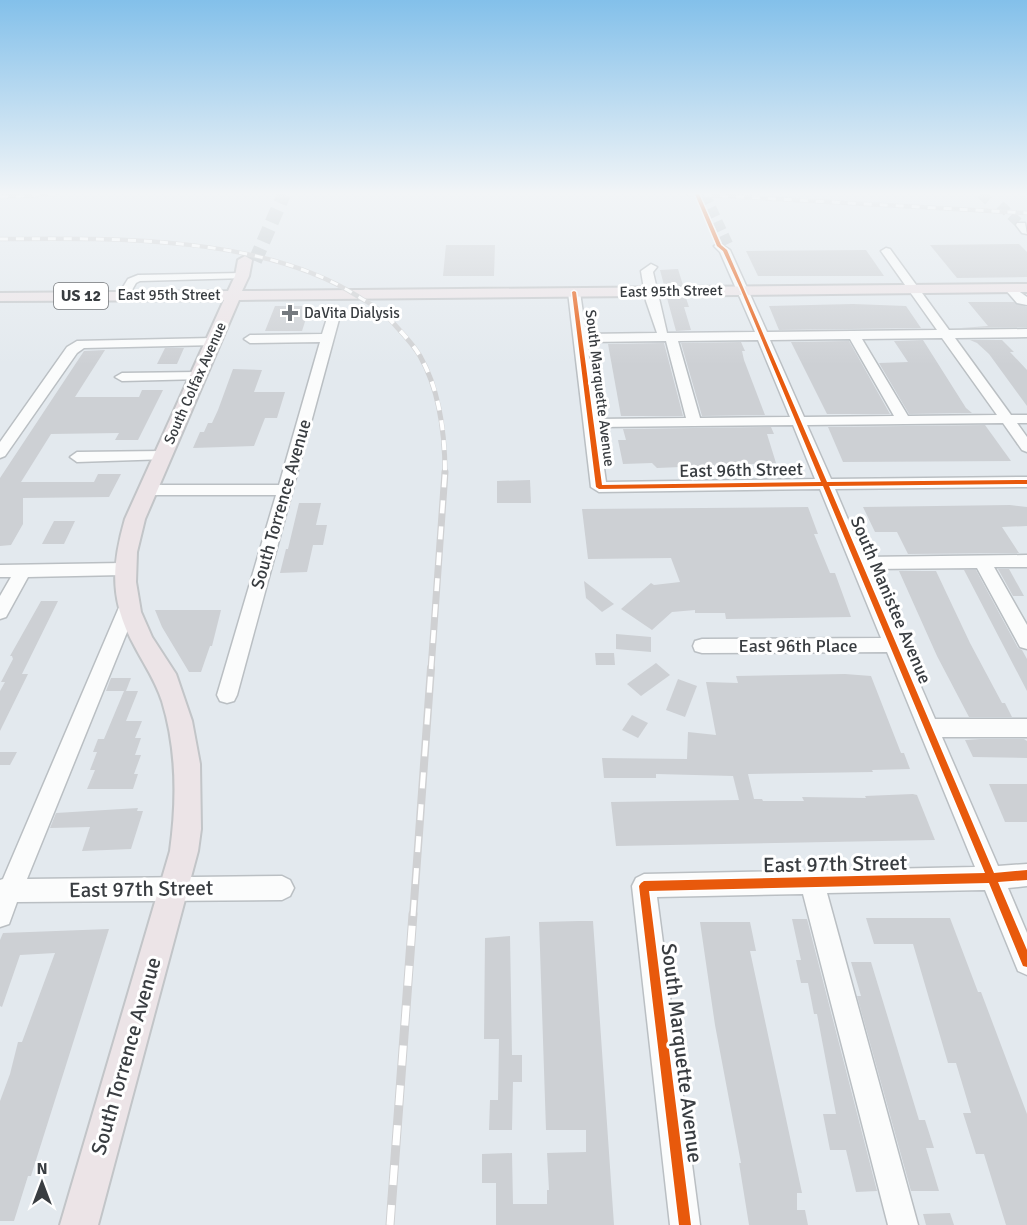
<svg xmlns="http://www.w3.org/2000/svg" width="1027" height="1225" font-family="Signika,sans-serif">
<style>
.building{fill:#cdd0d4}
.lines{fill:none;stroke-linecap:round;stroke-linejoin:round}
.minor-tunnel{stroke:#c1c7cb;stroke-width:10;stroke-dasharray:10 5;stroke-linecap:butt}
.major-tunnel{stroke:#c1c7cb;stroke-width:14;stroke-dasharray:14 7;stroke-linecap:butt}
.minor-casing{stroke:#babfc3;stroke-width:3}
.major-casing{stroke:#c2c5c8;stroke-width:4}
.minor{fill:#fbfcfc;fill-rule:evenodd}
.major{fill:#ece4e7;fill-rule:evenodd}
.rail-far4-casing{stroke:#cfd0d2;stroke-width:4.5}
.rail-far3-casing{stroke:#cfd0d2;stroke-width:5}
.rail-far2-casing{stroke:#cfd0d2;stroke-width:7}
.rail-far1-casing{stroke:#cfd0d2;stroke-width:8}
.rail-casing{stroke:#cfd0d2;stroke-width:9}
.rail-far4{stroke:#fff;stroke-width:3;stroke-dasharray:8;stroke-linecap:butt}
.rail-far3{stroke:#fff;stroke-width:4;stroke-dasharray:10;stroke-linecap:butt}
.rail-far2{stroke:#fff;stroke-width:4.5;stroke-dasharray:13;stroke-linecap:butt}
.rail-far1{stroke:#fff;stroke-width:5;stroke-dasharray:16;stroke-linecap:butt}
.rail{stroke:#fff;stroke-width:7;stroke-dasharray:20;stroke-linecap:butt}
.cycleway-casing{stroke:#fff;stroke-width:3}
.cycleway{fill:#e8590c;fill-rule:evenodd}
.poi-dot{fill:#74797e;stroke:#fff;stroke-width:2}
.labels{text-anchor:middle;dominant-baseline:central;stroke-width:6;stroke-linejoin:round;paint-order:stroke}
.far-street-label{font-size:15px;fill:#393d41;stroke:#fff}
.far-poi-label{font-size:15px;fill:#393d41;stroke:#fff;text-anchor:start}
.shield{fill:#fff;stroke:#74777a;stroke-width:1.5}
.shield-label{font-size:16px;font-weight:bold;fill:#393d41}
.street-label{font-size:18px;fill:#393d41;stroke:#fff}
.near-street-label{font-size:21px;fill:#393d41;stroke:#fff}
</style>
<rect width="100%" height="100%" fill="#e3e9ee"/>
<g class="building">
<path d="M1019,244L1027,252V277L957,278L930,245Z"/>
<path d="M446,245H495L494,276H443Z"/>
<path d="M866,250L884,276H758L746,251Z"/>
<path d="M678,269L683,285H664L660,270Z"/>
<path d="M667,298H686L689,307H684L691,330L676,331Z"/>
<path d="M968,302H1014L1027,307V327L961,328L988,326Z"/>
<path d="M853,304L906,306L921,328L779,330L769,306Z"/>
<path d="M275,306H310L302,331H265Z"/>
<path d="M923,340L966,408L972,413L909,414L879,363L908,362L894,341Z"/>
<path d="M970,340H1002L1014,352H1010L1027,370V406L989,354L977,343Z"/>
<path d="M849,341L890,414H827L791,342Z"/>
<path d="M741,342L745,351H742L744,360L765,415L702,416L681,343Z"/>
<path d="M664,343L683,416H621L608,344Z"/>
<path d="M165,348H184L177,364H157Z"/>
<path d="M105,350L75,397H139L142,390H163L138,440H115L119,433L51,434L21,482H94L98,474H121L109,497L23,498V524L11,545L0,546V478L84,351Z"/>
<path d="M233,369L262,370L254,392H285L277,418H265L254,446L193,448L200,432H204L208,423H212L218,410Z"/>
<path d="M985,425L1011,461L843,462L828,427Z"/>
<path d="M771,427L774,434H767L776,463L657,468L652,463L623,464L618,440H626L623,429Z"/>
<path d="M530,480L531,503H497V481Z"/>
<path d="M299,503H321L316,525H327L323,545H313L307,572L280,573L286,549H288Z"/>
<path d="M1010,505L1027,507V526L1002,527L1019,553L908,554L897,532H875L863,507Z"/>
<path d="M808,507L818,534H814L830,573H835L851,617L726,619L725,613H695V610L672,612L652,630L621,609L651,583L654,585L680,582L671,558L588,559L582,509Z"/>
<path d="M54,521H75L64,544H42Z"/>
<path d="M998,569H1009L1024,596H1013Z"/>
<path d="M964,570H976L1018,648L1022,650L1027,659V691Z"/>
<path d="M899,571H936L970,643L1002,703H1005L1012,717H969L937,656Z"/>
<path d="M584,581L614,604L602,612L586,598Z"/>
<path d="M41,601H58L22,674H28L0,731V691L5,682H1L13,659L12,656H10Z"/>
<path d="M155,610H221L212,646H210L201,672H189L162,627Z"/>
<path d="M616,634L651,637V652L616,649Z"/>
<path d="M595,653H614L615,665H596Z"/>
<path d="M656,663L670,675L641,696L627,684Z"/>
<path d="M845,674L871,676L901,753H904L910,769L872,770L873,772L748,774L754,799H762L763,801H804L802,797L866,798L865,796L913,794L917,795L935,840L616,846L611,802L739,800L733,776L656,774V778H604L602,758L687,759L688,732L716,735L706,682L738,683L736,676Z"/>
<path d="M111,678H131L126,691H106Z"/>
<path d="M678,679L697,686L685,717L666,710Z"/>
<path d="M124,691H138L126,721H142L135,738H141L135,755H141L134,774H138L133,789H87L95,770H90L97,752H93L98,739H104Z"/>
<path d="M632,715L648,723L638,738L622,730Z"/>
<path d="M980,739H1024L1027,741V758L973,757L965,740Z"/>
<path d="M0,752H17L10,765H0Z"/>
<path d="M989,784H1027V822H1005Z"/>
<path d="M138,808L137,811H143L131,849L82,851L90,827L50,828L56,813Z"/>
<path d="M866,918H950L978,992H981L1027,1114V1225H1006L984,1154H976L963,1113H971L956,1063H948L913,944H874Z"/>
<path d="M792,919H807L877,1191L856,1192L846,1150H830L823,1114H836L817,1014H814L808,983H801L796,960H801Z"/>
<path d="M579,921H593L614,1225H496V1183H482V1154L512,1153L513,1204H547V1190H549L547,1153L586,1152V1130H546L540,950L539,922Z"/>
<path d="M700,922H750L756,951H750L802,1193H797V1210H805L808,1225H749L739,1163H741L715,1025Z"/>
<path d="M109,929L31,1176H28L14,1221H0V1101L10,1074L18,1042H22L55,953L20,955L2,1007L0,1006V940L3,933Z"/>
<path d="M510,936L512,1055H522V1082H513L512,1130H489L490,1100H498L499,1039H484L485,938Z"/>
<path d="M851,962H871L919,1120H925L934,1148H926L939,1191H911L857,996H861Z"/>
<path d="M950,1213L954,1225H926L923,1214Z"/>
</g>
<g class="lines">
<g class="minor-tunnel">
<path d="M705,194L729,246"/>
<path d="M981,194L991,203"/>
<path d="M1000,205L1021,225"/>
</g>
<path class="major-tunnel" d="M255,261L284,194"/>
<g class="minor-casing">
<g id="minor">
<path d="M1017,223H1025L1027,234L1022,233L1016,225Z"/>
<path d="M719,243L730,250L767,332L937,330L881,251L886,248L890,249L949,330L1027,329V337L955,338L1011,415H1027V423H1017L1027,437V452L1022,450L1003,423L807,425L831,479L1027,477V487L835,489L864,557L1027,555V567H994L1027,625V649L1020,647L977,568L870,569L935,719H1027V737H942L998,866L1027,864V886L1008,888L1027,933V975L1018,971L985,890L827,893L918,1225H888L803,894L657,897L700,1225H670L632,886L636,878L644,874L975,867L887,652L702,653L695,651L693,646L695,641L702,639L881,638L820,489L599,492L591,487L568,292L574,289L580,292L586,334L657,333L646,301L641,271L651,264L657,267L653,272L667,333L755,332L720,252L714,246ZM942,338L997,415L908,416L862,339ZM850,339L894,416L804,417L770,340ZM758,340L790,417L700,418L678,341ZM666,341L686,418L597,419L587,342ZM793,425L815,479L606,482L598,427Z"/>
<path d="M242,273L246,274V278L140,281L136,283L128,297H120L118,295L128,279L138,275Z"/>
<path d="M1010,285L1027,297V305L1017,303L1004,288Z"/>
<path d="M335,308L341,312L237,695L234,701L227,703L220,701L217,695L276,495H148L140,490L148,485H279L320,342L250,343L244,339L250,335L322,334L329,312Z"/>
<path d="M212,338L218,342L216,345L84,348L77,353L5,456L0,458V442L67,347L77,341Z"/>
<path d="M198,372L205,376L203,379L122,381L115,377L122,373Z"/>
<path d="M163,451L168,453L170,456L168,459L77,462L70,457L77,452Z"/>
<path d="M123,563L129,565L132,569L129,573L123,575L28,577L6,617L0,619V596L11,577H0V565Z"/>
<path d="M129,598L135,600L138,605L27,879L282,876L290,880L294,888L290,896L282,900L17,902L9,924L0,927V880L3,879L120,605L123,600Z"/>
</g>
</g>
<g class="major-casing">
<path id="major" d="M245,256L252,260L249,276L242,291L1027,284V292L239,300L145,519L137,552L136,582L141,612L152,637L176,674L192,721L200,764L201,829L198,851L98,1225H60L170,851C177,800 177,750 162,701C155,680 145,666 135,647C110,602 111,568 125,519L224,300L0,301V293L228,291L235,276L238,260Z"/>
</g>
<use href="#minor" class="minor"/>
<use href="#major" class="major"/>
<g class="rail-far4-casing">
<g id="rail-far4">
<path d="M688,194L1027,213"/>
<path d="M0,197L56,194"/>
<path d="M0,239C110,238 263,235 359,297C368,303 381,309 389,318"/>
</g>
</g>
<g class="rail-far3-casing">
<path id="rail-far3" d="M387,316C398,329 412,342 420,356C440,391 445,434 445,474"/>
</g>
<g class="rail-far2-casing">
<path id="rail-far2" d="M431,669L445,472"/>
</g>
<g class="rail-far1-casing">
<path id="rail-far1" d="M413,916L431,668"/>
</g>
<g class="rail-casing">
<path id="rail" d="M390,1225L413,914"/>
</g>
<use href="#rail-far4" class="rail-far4"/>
<use href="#rail-far3" class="rail-far3"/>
<use href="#rail-far2" class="rail-far2"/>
<use href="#rail-far1" class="rail-far1"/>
<use href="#rail" class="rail"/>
<g class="cycleway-casing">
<path id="cycleway" d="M695,194H699L721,245L727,250L827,482L1027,480V484L829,486L994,873L1027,870V880L998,882L1027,950V967L1023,966L989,883L649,891L691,1225H679L639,886L641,883L644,881L985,873L823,486L599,489L596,487L572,292L574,291L576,292L602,485L821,482L741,290L723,251L717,246Z"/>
</g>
<use href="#cycleway" class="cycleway"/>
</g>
<linearGradient id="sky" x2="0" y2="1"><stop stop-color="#83c0ea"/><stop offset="0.53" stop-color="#f2f5f7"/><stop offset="1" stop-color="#f2f5f7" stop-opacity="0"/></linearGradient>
<rect width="1027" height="365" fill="url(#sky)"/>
<path class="poi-dot" d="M287 304h6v6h6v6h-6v6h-6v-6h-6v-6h6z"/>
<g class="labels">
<g class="far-street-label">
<text transform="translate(671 291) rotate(-1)">East 95th Street</text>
<text x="169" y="295">East 95th Street</text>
<text transform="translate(195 383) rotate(-66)">South Colfax Avenue</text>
<text transform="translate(600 388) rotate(83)">South Marquette Avenue</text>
</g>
<g class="far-poi-label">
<text x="304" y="313">DaVita Dialysis</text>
</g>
<rect class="shield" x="54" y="283" width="54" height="26" rx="4.5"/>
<g class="shield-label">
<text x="81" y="296">US 12</text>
</g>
<g class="street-label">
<text transform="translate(741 470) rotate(-1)">East 96th Street</text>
<text transform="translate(281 504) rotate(-74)">South Torrence Avenue</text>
<text transform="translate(891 600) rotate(67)">South Manistee Avenue</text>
<text x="798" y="646">East 96th Place</text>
</g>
<g class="near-street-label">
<text transform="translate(835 864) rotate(-1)">East 97th Street</text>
<text transform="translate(141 889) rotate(-1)">East 97th Street</text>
<text transform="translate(682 1053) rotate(83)">South Marquette Avenue</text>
<text transform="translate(126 1056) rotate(-74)">South Torrence Avenue</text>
</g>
</g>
<g transform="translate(42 1183)" stroke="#ffffff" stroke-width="4.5" paint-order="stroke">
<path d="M0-4.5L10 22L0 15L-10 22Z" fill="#393d41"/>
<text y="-9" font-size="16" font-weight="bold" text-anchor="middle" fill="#393d41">N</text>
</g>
</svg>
